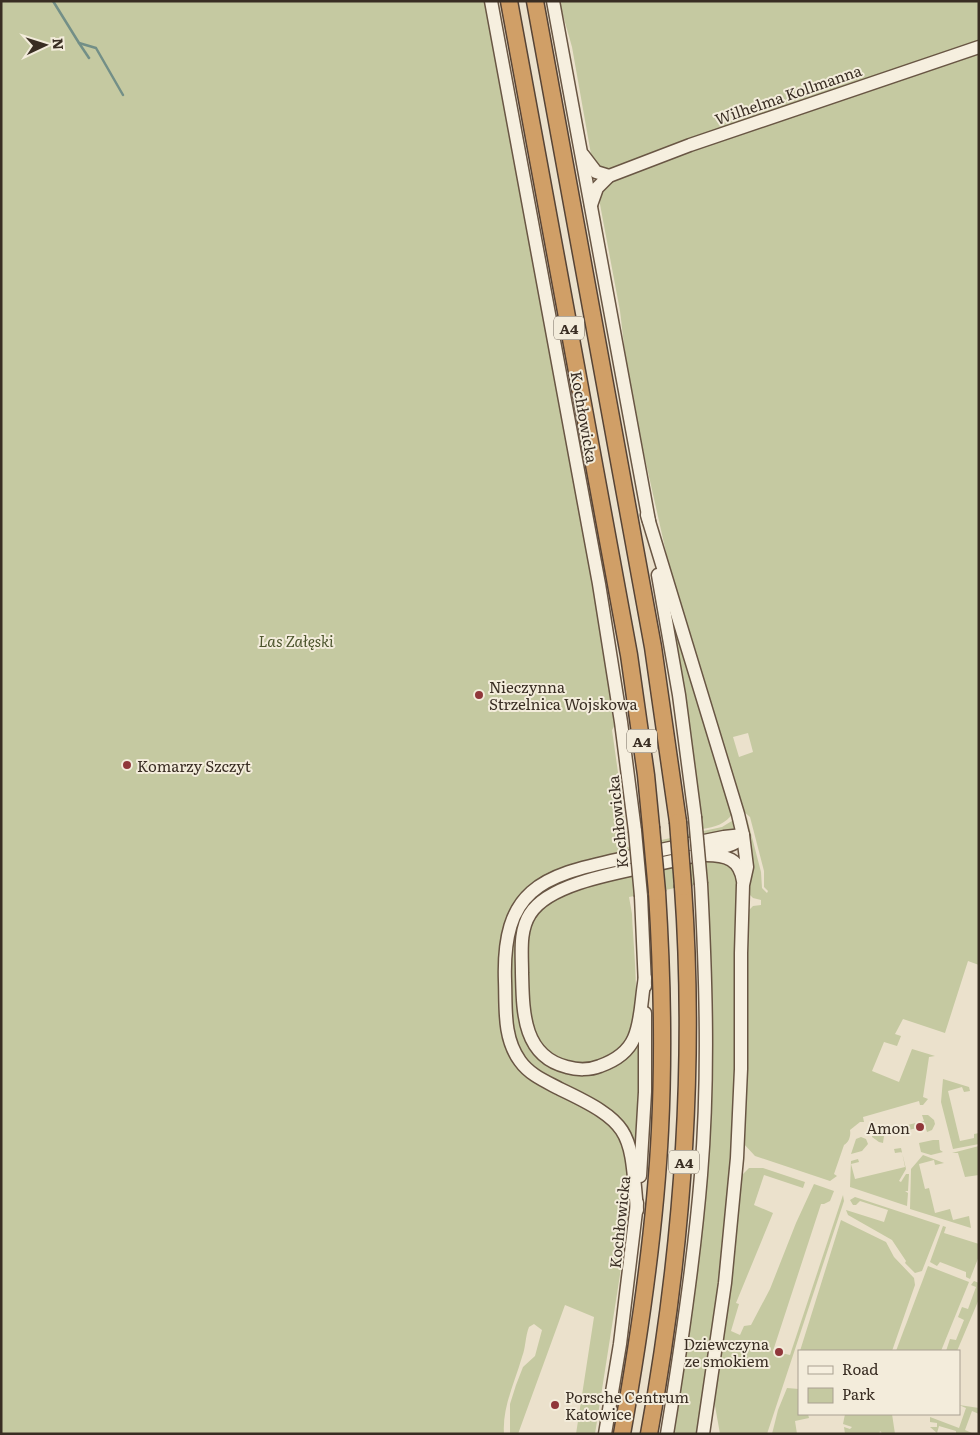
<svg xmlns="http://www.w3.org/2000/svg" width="980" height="1435" font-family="Literata,serif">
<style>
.green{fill:#c5c9a1;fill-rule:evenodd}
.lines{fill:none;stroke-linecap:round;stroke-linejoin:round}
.stream{stroke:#738f87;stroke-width:2.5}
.secondary-casing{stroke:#695644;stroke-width:15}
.highway-casing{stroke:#564335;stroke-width:19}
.secondary{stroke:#f6efdf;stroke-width:12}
.highway{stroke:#d09f67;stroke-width:16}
.secondary-bridge-casing{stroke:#695644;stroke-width:15;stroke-linecap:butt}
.highway-bridge-casing{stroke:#564335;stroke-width:19;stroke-linecap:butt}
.secondary-bridge{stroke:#f6efdf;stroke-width:12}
.highway-bridge{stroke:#d09f67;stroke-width:16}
.poi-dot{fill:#90373a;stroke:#f3ecdb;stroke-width:2}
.labels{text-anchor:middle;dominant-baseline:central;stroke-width:4;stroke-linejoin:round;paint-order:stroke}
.shield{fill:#f3ecdb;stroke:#71665a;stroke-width:1}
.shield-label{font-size:14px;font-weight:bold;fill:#392d23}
.street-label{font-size:15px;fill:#392d23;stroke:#f3ecdb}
.park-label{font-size:15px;font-style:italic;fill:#4b542c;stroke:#f3ecdb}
.poi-label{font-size:15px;fill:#392d23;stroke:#f3ecdb;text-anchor:start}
</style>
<rect width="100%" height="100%" fill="#ebe1cc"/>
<g class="green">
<path d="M1,1H487L572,465L616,723L612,730L624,815V848L722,827L735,819V828L733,829L578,863L552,872L528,888L506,921L512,1056L601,1115L623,1141L629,1175L622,1262L595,1434H576L594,1317L565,1305L518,1434H510V1404L516,1385L523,1367L535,1356L542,1330L534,1324L529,1327C525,1337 526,1347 522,1357C515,1382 502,1407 504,1434H1Z"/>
<path d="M559,1H979V42L610,171L601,170L592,160L572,47Z"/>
<path d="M979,52V965L968,961L945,1033L903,1019L895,1034L901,1036L897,1046L884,1042L872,1071L899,1082L912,1049L935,1056L929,1057L923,1097L928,1099L923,1105H920L919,1101L863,1117L864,1122H860L850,1130C851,1136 849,1142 844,1145L834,1174L837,1176L830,1181L755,1156L743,1143L748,911L753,906L761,905V900L753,898L749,894L742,816L747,818L761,872L762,888L767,893L768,891L764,887V871L750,817L743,811L674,588L629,387L620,311L599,199V192L606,185L675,155ZM748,733L753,752L739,757L733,737Z"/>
<path d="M670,612L733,813C726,824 715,827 702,829V816H699Z"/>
<path d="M718,845L567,879L543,891L525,911L524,1036L582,1074L641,1040L637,1145L635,1146L618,1117L611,1109L542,1075L531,1067L517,1047L511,1023L509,950L516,920L532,898L552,882L625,862Z"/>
<path d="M717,859H723L738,872L735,1108L723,1256L698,1434H672L696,1274L706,882L629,897L632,914C633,943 639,992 634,1020C631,1038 621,1049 605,1057C581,1070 551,1062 537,1038C526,1019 524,950 530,929C533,918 542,906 552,899C557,895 567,894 573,891C619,876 670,869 717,859Z"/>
<path d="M943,1079L969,1087L970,1091L964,1092L962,1087L948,1091L960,1141L974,1138V1134L979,1133V1144L953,1149L941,1102Z"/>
<path d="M922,1115H928L934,1120L935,1124L932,1130L927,1132L924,1122L916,1124L917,1128L884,1136L883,1143L879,1142L872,1137V1131L876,1126H881L883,1131L924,1121Z"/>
<path d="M861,1137L866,1139L868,1144L862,1151L851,1154L856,1139Z"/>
<path d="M933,1140H939L940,1150L943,1152L931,1155L921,1152L919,1143Z"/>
<path d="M979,1146V1175L965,1177L958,1153H952Z"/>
<path d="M901,1148L906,1169L899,1181L901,1182L906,1174H909L908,1191H905L908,1193L907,1206L850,1187L851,1161L858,1159L859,1162L851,1164L855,1179L905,1167L902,1152L895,1153L894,1149Z"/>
<path d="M923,1155L944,1163L935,1165L934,1160L919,1164L925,1189L929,1188L935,1213L950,1209L953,1220L969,1216L971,1228L910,1209L911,1169Z"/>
<path d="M749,1168H763L805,1182L803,1188L764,1175L754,1205L773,1213L736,1303L739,1304L731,1331L740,1335L744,1326L751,1325L770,1289L796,1223L814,1184L834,1191L830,1201L824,1204H821L773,1351L790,1355L843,1195L844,1201L767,1434H720L714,1400L741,1176Z"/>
<path d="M855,1197L940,1225L922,1271L915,1273L905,1263L906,1261L892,1240L848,1215L846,1210L884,1222L888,1210L860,1201L856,1205H853L850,1200Z"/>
<path d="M841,1220L886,1242L894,1257L914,1278L915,1285L892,1351H800Z"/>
<path d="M943,1226L946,1227L944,1233L979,1244V1256L970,1279L966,1277V1272L940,1262L937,1266L930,1262Z"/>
<path d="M928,1266L969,1282L941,1351H896Z"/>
<path d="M974,1281L979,1283V1299L957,1351H946L950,1339L956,1340L964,1320L958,1317L962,1307L968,1309L976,1287L971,1285Z"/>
<path d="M787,1388L799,1389V1414H808L809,1418L795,1421L797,1434H772L778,1410Z"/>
<path d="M959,1405L979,1408V1414L972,1411L965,1430L974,1434H956V1431L939,1426L937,1433L930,1427H937V1423L930,1422V1417L959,1428L966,1408Z"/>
<path d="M845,1414H892L895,1434H883L880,1431L879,1434H845L844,1427L850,1429L852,1427L843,1424Z"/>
</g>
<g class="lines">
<g class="stream">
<path d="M53,1L79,43L96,48L123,95"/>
<path d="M79,43L89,58"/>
</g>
<g class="secondary-casing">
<g id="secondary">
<path d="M491,1L599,584L621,722L635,831"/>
<path d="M553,1L649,521"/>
<path d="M583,155L596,172L609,176"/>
<path d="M591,205L597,188L609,176L690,145L979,47"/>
<path d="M647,515L738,814L743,835L747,867L743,885L741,953V1069L737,1158L725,1283L703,1434"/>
<path d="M658,575L679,695L695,817"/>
<path d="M706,855C726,855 740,859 743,881"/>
<path d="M641,896L645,986"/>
<path d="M645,978C641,997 642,1020 634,1038C628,1052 614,1061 600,1066C590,1070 577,1070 567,1067C522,1056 523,1010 522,973C522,953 519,931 530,914C555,873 667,868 713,850C724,846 735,846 743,836"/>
<path d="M640,1176L645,1092V1013"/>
<path d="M637,1210C630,1132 634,1124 560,1089C545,1081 530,1075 520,1061C503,1038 506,1008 505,981C502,890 540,876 620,859C655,851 689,844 724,837L743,835"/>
<path d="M605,1434L620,1344L637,1203"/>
<path d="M667,1434C681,1348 694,1262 701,1175C709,1078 706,981 701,884"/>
</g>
</g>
<g class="highway-casing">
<g id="highway">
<path d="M509,1L629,655L646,775L651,827"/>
<path d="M535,1L653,647L678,822"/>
<path d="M622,1434C640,1333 655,1232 660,1130C664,1050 662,971 657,892"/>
<path d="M649,1434C682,1253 696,1071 683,887"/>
</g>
</g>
<use href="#secondary" class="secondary"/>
<use href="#highway" class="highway"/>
<g class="secondary-bridge-casing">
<g id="secondary-bridge">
<path d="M695,817L701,884"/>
<path d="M635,831L641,896"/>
</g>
</g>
<g class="highway-bridge-casing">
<g id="highway-bridge">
<path d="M678,822L683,887"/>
<path d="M651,827L657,892"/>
</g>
</g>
<use href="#secondary-bridge" class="secondary-bridge"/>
<use href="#highway-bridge" class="highway-bridge"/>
</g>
<g class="poi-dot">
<circle cx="479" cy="695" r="5"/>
<circle cx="127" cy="765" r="5"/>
<circle cx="920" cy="1127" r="5"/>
<circle cx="779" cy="1352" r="5"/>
<circle cx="555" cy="1405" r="5"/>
</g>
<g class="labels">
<g class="shield">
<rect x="554" y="316.5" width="30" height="23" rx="4"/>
<rect x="627" y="729.5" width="30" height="23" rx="4"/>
<rect x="669" y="1150.5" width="30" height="23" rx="4"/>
</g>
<g class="shield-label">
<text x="569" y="328">A4</text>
<text x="642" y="741">A4</text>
<text x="684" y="1162">A4</text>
</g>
<g class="street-label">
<text transform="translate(788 94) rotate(-19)">Wilhelma Kollmanna</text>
<text transform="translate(585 417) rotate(80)">Kochłowicka</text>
<text transform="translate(617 822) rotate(-96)">Kochłowicka</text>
<text transform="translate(619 1222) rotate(-84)">Kochłowicka</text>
</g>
<g class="park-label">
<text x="296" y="640">Las Załęski</text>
</g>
<g class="poi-label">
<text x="489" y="686">Nieczynna<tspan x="489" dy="17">Strzelnica Wojskowa</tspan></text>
<text x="137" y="765">Komarzy Szczyt</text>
<text x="910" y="1127" text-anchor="end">Amon</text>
<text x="769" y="1343" text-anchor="end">Dziewczyna<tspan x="769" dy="17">ze smokiem</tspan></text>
<text x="565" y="1396">Porsche Centrum<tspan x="565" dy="17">Katowice</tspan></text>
</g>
</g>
<rect width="980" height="1435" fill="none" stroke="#392d23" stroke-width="5"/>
<rect x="798" y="1350" width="162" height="65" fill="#f3ecdb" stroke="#a9a091"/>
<rect x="808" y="1366" width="25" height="8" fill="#f6efdf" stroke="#a9a091"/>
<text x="842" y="1375" font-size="15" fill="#392d23">Road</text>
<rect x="808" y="1388" width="25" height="15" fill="#c5c9a1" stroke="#a9a091"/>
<text x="842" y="1400" font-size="15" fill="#392d23">Park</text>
<g transform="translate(45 45) rotate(86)" stroke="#f3ecdb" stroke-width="4" paint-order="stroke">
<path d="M0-4L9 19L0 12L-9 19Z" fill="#392d23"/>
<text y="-8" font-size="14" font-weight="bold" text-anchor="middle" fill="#392d23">N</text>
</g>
</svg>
